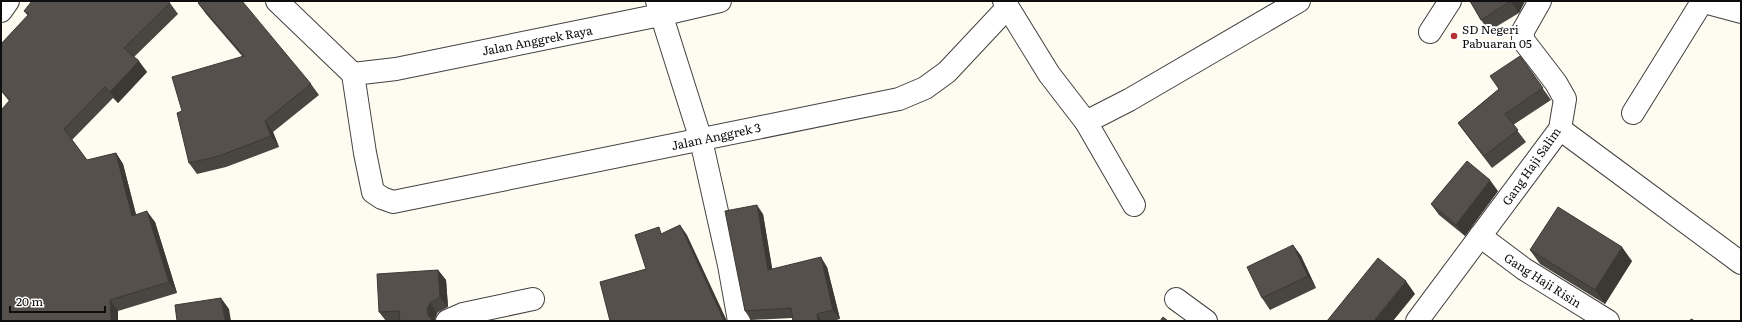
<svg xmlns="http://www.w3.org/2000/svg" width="1742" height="322" font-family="Literata,serif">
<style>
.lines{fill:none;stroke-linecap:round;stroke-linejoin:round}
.street-casing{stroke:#414141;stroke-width:24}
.street{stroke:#fff;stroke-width:22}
.wall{fill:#494540}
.shaded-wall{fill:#3c3834}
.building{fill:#55504b;stroke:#3c3834}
.poi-dot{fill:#b23331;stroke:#fff;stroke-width:1.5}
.labels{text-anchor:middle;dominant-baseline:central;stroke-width:4;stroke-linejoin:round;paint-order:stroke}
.poi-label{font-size:12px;fill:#0e0e0e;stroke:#fff;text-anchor:start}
.street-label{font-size:12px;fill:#0e0e0e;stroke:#fff}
</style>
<rect width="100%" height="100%" fill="#fefcf0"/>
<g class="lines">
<g class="street-casing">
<g id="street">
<path d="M277,1L353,74L365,153L373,192L382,198L393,202L899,99L925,88L947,72L1007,8"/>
<path d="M657,1L701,140L729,265L739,321"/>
<path d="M1004,1L1049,74L1086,122L1129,100L1299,1"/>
<path d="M1700,1L1741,12"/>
<path d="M1,11L8,1"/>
<path d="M1430,32L1450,1"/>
<path d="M353,74L396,69L660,15L720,1"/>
<path d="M1633,113L1702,2"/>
<path d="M1086,122L1134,205"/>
<path d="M1560,129L1741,263"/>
<path d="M1480,236L1524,269L1608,321"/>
<path d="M1176,299L1206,321"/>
<path d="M447,321L463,314L533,299"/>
<path d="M1417,321L1560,129L1565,99L1556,83L1523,40V31L1540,1"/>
</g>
</g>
<use href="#street" class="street"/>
</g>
<g class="wall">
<path d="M1470,1H1525L1519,13L1489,31L1481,20Z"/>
<path d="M170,3L178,14L134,57L147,72L118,103L113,98L72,140L87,160L116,153L123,164L136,214L155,222L177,293L118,311V321L9,101L1,91V44L28,16L24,11Z"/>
<path d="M198,3L311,84L319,95L273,132L279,147L226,167L197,174L189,163L182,111L242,56L206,14Z"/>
<path d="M1520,56L1551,100L1513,125L1526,142L1492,168L1466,134L1458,123L1499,89Z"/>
<path d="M1498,191L1465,236L1439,215L1431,204Z"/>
<path d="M763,214L772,269L827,267L840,319L833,321H793L792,318L751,320L745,311Z"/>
<path d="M1293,245L1301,256L1316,288L1270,310L1262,298Z"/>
<path d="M1530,250L1632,261L1605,304L1540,264Z"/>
<path d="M438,270L446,280L448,307L437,313L435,319V321H386L379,312Z"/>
</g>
<g class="shaded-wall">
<path d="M1511,1H1525L1519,13L1511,2Z"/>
<path d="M139,61L147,72L118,103L110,92Z"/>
<path d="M265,121L273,132L279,147L271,136Z"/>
<path d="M116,153L123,164L139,227L132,216Z"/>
<path d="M1490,180L1498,191L1465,236L1456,225Z"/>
<path d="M757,205L763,214L774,279L768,270Z"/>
<path d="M147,211L155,222L177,293L169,282Z"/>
<path d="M680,225L687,235L727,321H724Z"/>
<path d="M1293,245L1301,256L1316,288L1308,276Z"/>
<path d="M1622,247L1632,261L1605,304L1595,290Z"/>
<path d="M821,257L827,267L840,319L833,310Z"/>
<path d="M438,270L446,280L448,307L440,297Z"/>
<path d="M1406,281L1415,294L1393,321H1377L1375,319Z"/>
<path d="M221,298L229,309L231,321H225Z"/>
<path d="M110,300L118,311V321H111Z"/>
<path d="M430,303L437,313L435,319V321H432L428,315L427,309Z"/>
<path d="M817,314L821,321H818Z"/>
</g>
<g class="building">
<path d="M32,1H168L170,3L124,48L139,61L110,92L105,87L64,129L87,160L116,153L132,216L147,211L169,282L110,300L111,321H1V110L10,100L1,90V51H2L1,50V44L29,14L24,11Z"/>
<path d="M200,1H242L311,84L265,121L271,136L219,156L189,163L177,113L182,111L172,77L244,56L198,3Z"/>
<path d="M1470,1H1511L1481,20Z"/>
<path d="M1520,56L1543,88L1505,114L1518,130L1484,156L1458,123L1499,89L1490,76Z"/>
<path d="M1467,161L1490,180L1456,225L1431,204Z"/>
<path d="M757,205L768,270L821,257L833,310L817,314L818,321H793L791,308L745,311L725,211Z"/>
<path d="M1558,207L1622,247L1595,290L1530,250Z"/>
<path d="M680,225L724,321H610L600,282L646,269L635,235L659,227L661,234Z"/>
<path d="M1293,245L1308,276L1262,298L1247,267Z"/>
<path d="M1378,258L1406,281L1375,319L1378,321H1327Z"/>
<path d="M438,270L440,297L430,303L427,309L428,315L432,320L434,321H399L400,311L379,312L377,274Z"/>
<path d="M221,298L225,321H177L175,305Z"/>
<path d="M1163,317L1168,321H1160Z"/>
<path d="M1691,319L1695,321H1690Z"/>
</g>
<circle class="poi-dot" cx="1454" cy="36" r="4"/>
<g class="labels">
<g class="poi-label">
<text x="1462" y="29">SD Negeri<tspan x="1462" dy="14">Pabuaran 05</tspan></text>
</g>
<g class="street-label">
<text transform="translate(537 40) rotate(-11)">Jalan Anggrek Raya</text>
<text transform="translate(716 136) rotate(-12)">Jalan Anggrek 3</text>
<text transform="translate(1531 166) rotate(-55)">Gang Haji Salim</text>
<text transform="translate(1543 280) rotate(33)">Gang Haji Risin</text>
</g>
</g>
<rect width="1742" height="322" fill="none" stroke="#0e0e0e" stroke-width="4"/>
<path d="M10 306v6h95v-6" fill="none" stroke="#0e0e0e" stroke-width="2"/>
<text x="16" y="306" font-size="12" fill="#0e0e0e" stroke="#ffffff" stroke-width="3" paint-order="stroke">20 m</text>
</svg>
